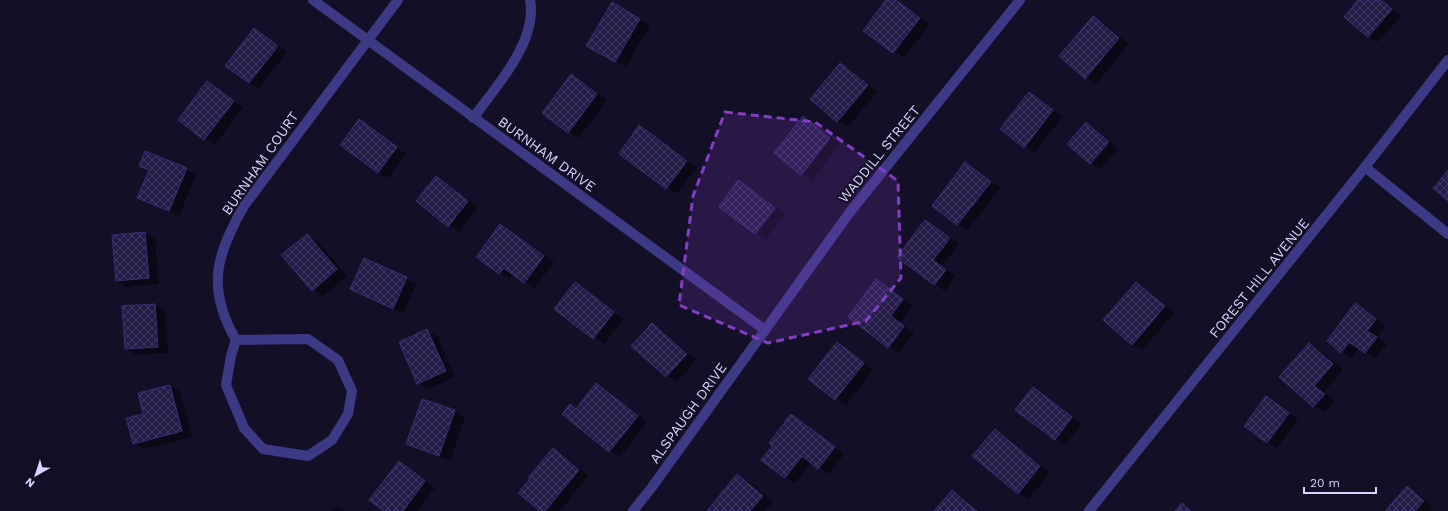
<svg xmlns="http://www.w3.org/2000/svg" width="1448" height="511" font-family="'Work Sans',sans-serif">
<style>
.shadow{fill:#0007}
.building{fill:url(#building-cross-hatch);stroke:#3b2d73}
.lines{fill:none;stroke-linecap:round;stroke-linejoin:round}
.minor{stroke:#3d3a85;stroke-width:10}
.marked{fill:#843dc5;fill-opacity:0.2;stroke:#843dc5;stroke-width:3;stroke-dasharray:8 5;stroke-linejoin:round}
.labels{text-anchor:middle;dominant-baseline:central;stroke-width:4;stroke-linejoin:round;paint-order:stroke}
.street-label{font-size:14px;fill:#d9d4ff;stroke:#130f26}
</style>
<defs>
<pattern id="building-cross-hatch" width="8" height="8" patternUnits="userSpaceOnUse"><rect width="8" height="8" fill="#241b47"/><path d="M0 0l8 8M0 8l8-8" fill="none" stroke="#433b63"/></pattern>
</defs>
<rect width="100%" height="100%" fill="#130f26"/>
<g class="shadow">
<path d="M888,0H896L930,24L904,58L865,30Z"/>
<path d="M1359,0H1383L1401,16L1378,42L1368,36Z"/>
<path d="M612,3L650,25L626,67L587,45Z"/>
<path d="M1093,17L1103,23L1129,44L1096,84L1086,78Z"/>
<path d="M255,29L287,52L259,88L249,83Z"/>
<path d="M841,64L851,70L877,92L848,127L838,121Z"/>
<path d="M571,75L607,100L579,138L569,132Z"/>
<path d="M207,82L243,107L215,145L179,120Z"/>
<path d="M1029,93L1062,117L1035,153L1024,147Z"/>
<path d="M803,117L840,144L812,180L802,174Z"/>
<path d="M359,121L406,154L388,178L378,172Z"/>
<path d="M1086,123L1096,129L1118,149L1101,169L1091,163Z"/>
<path d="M640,127L697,167L677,194L620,153Z"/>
<path d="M965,163L1000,188L968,230L933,206Z"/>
<path d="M140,165L186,169L196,175L179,216L139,198L149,171Z"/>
<path d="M436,177L478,207L459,232L417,201Z"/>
<path d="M739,182L785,214L766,239L720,207Z"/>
<path d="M926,221L959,244L942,266L955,276L945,291L898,257Z"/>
<path d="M500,225L554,262L535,288L514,274L510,279L500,273Z"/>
<path d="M145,233L155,239L159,284L127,287L117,281Z"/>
<path d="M307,235L317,241L347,276L323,296L313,290Z"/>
<path d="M406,278L416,284L403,314L362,294Z"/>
<path d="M876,280L913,306L900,322L914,333L899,353L889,347Z"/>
<path d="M575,283L623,319L604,344L555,309Z"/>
<path d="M1136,283L1146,289L1174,313L1142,350L1132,344Z"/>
<path d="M155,305L165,311L168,353L136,355L126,349Z"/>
<path d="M1355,305L1386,326L1377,337L1387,344L1376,358L1359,348L1352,358L1328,341Z"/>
<path d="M652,324L662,330L696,360L677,382L667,376L633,346Z"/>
<path d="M427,331L438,337L455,377L428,389L418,383Z"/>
<path d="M837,344L873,370L846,405L836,399Z"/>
<path d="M1309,344L1319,350L1343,370L1324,392L1334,401L1324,412L1314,407L1280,377Z"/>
<path d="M597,385L647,422L620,457L610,451L577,410Z"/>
<path d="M170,386L180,392L192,437L144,449L134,443L144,414Z"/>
<path d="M1033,388L1082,424L1065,445L1055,439Z"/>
<path d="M1266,397L1298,419L1277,448L1267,442Z"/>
<path d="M423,400L455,411L465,417L450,461L418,449L407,443Z"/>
<path d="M791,415L844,454L829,474L811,463L795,483L785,477L774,446Z"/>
<path d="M995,430L1005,436L1050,473L1028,499L1018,493Z"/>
<path d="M553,449L563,455L588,476L560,511H541L531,479Z"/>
<path d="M399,462L435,488L417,511H385Z"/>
<path d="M737,476L748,481L773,502L765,511H708Z"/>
<path d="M1407,487L1417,493L1433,507L1430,511H1387Z"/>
<path d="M952,491L963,497L979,511H935Z"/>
<path d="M338,507L344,511H330Z"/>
</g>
<g class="building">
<path d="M886,0H896L920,18L893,53L863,31Z"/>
<path d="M1358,0H1381L1392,9L1368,37L1344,17Z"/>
<path d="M612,2L640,19L615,62L586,46Z"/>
<path d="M1093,16L1119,38L1085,79L1059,56Z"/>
<path d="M254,28L278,46L249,83L225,66Z"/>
<path d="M840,63L868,85L837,122L810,99Z"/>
<path d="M571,74L597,94L568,133L542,113Z"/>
<path d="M207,81L234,101L204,140L178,120Z"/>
<path d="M1029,92L1053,110L1024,148L1000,129Z"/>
<path d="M803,116L830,138L801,175L774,153Z"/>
<path d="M359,119L397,147L378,173L340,145Z"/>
<path d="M1086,122L1109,142L1090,164L1067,144Z"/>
<path d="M639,125L687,161L666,189L619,154Z"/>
<path d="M145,151L187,168L169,211L137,198L149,170L139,166Z"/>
<path d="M965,162L991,182L957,225L932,206Z"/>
<path d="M1448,170V201L1433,188Z"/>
<path d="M436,176L468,201L448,227L416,201Z"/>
<path d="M738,180L775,208L755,234L719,207Z"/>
<path d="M925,220L950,238L933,260L946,270L934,285L897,257Z"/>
<path d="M500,224L544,256L524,283L504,268L499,274L476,257Z"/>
<path d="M145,232L149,278L116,281L112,235Z"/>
<path d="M307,234L337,269L312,291L281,255Z"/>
<path d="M364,258L407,277L393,309L350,289Z"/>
<path d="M876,279L903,299L891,316L904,326L888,348L848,317Z"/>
<path d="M575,282L614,312L593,339L554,309Z"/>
<path d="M1136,282L1165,306L1132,345L1103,320Z"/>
<path d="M1355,303L1376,319L1367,331L1377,337L1365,353L1349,342L1341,353L1327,341Z"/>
<path d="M155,304L158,347L125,349L122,306Z"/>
<path d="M652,323L687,354L666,377L631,346Z"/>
<path d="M427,329L446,371L417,384L399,342Z"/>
<path d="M837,342L864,363L835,400L808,379Z"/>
<path d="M1309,343L1333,364L1314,386L1325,394L1313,407L1279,377Z"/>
<path d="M596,383L638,416L609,452L562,414L570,404L576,409Z"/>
<path d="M170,385L182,431L133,444L126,418L143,414L138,393Z"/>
<path d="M1033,387L1072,417L1055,440L1015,410Z"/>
<path d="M1266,396L1289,413L1267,443L1244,426Z"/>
<path d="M422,399L455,410L439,456L406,444Z"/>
<path d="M791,414L835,447L818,469L802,456L785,478L761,460L772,446L769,443Z"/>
<path d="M995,429L1040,466L1018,494L972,456Z"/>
<path d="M553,448L579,470L545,511H540L518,493L530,479L528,478Z"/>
<path d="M399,461L425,481L403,511H384L369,500Z"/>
<path d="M737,474L763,496L750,511H707Z"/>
<path d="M1407,486L1424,501L1415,511H1385Z"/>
<path d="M952,490L977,511H934Z"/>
<path d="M1182,503L1191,511H1175Z"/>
</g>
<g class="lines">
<g class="minor">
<path d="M313,0L765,330"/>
<path d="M473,118C496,87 538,41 530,0"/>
<path d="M1365,167L1448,234"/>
<path d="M236,340L308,339L338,360L352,391L348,414L332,440L308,456L263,449L244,428L226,385L231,356L236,340C206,288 216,255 244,206L398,0"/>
<path d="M633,511L652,487L850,212L1020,0"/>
<path d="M1089,511L1365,167L1448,60"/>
</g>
</g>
<path class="marked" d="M725,112L815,122L898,181L901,278L866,321L768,343L679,305L693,196Z"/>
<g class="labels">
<g class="street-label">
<text transform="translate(547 154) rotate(36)">BURNHAM DRIVE</text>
<text transform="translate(879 154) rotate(-51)">WADDILL STREET</text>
<text transform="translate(260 163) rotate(-55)">BURNHAM COURT</text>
<text transform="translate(1259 278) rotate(-51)">FOREST HILL AVENUE</text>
<text transform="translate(688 413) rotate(-54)">ALSPAUGH DRIVE</text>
</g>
</g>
<g transform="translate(36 475) rotate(219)" stroke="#130f26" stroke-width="3" paint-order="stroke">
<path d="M0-3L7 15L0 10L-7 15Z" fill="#d9d4ff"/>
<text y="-6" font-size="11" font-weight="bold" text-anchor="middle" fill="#d9d4ff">N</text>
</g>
<path d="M1304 487v6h72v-6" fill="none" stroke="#d9d4ff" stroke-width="2"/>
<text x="1310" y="487" font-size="12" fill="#d9d4ff" stroke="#130f26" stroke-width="3" paint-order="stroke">20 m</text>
</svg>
